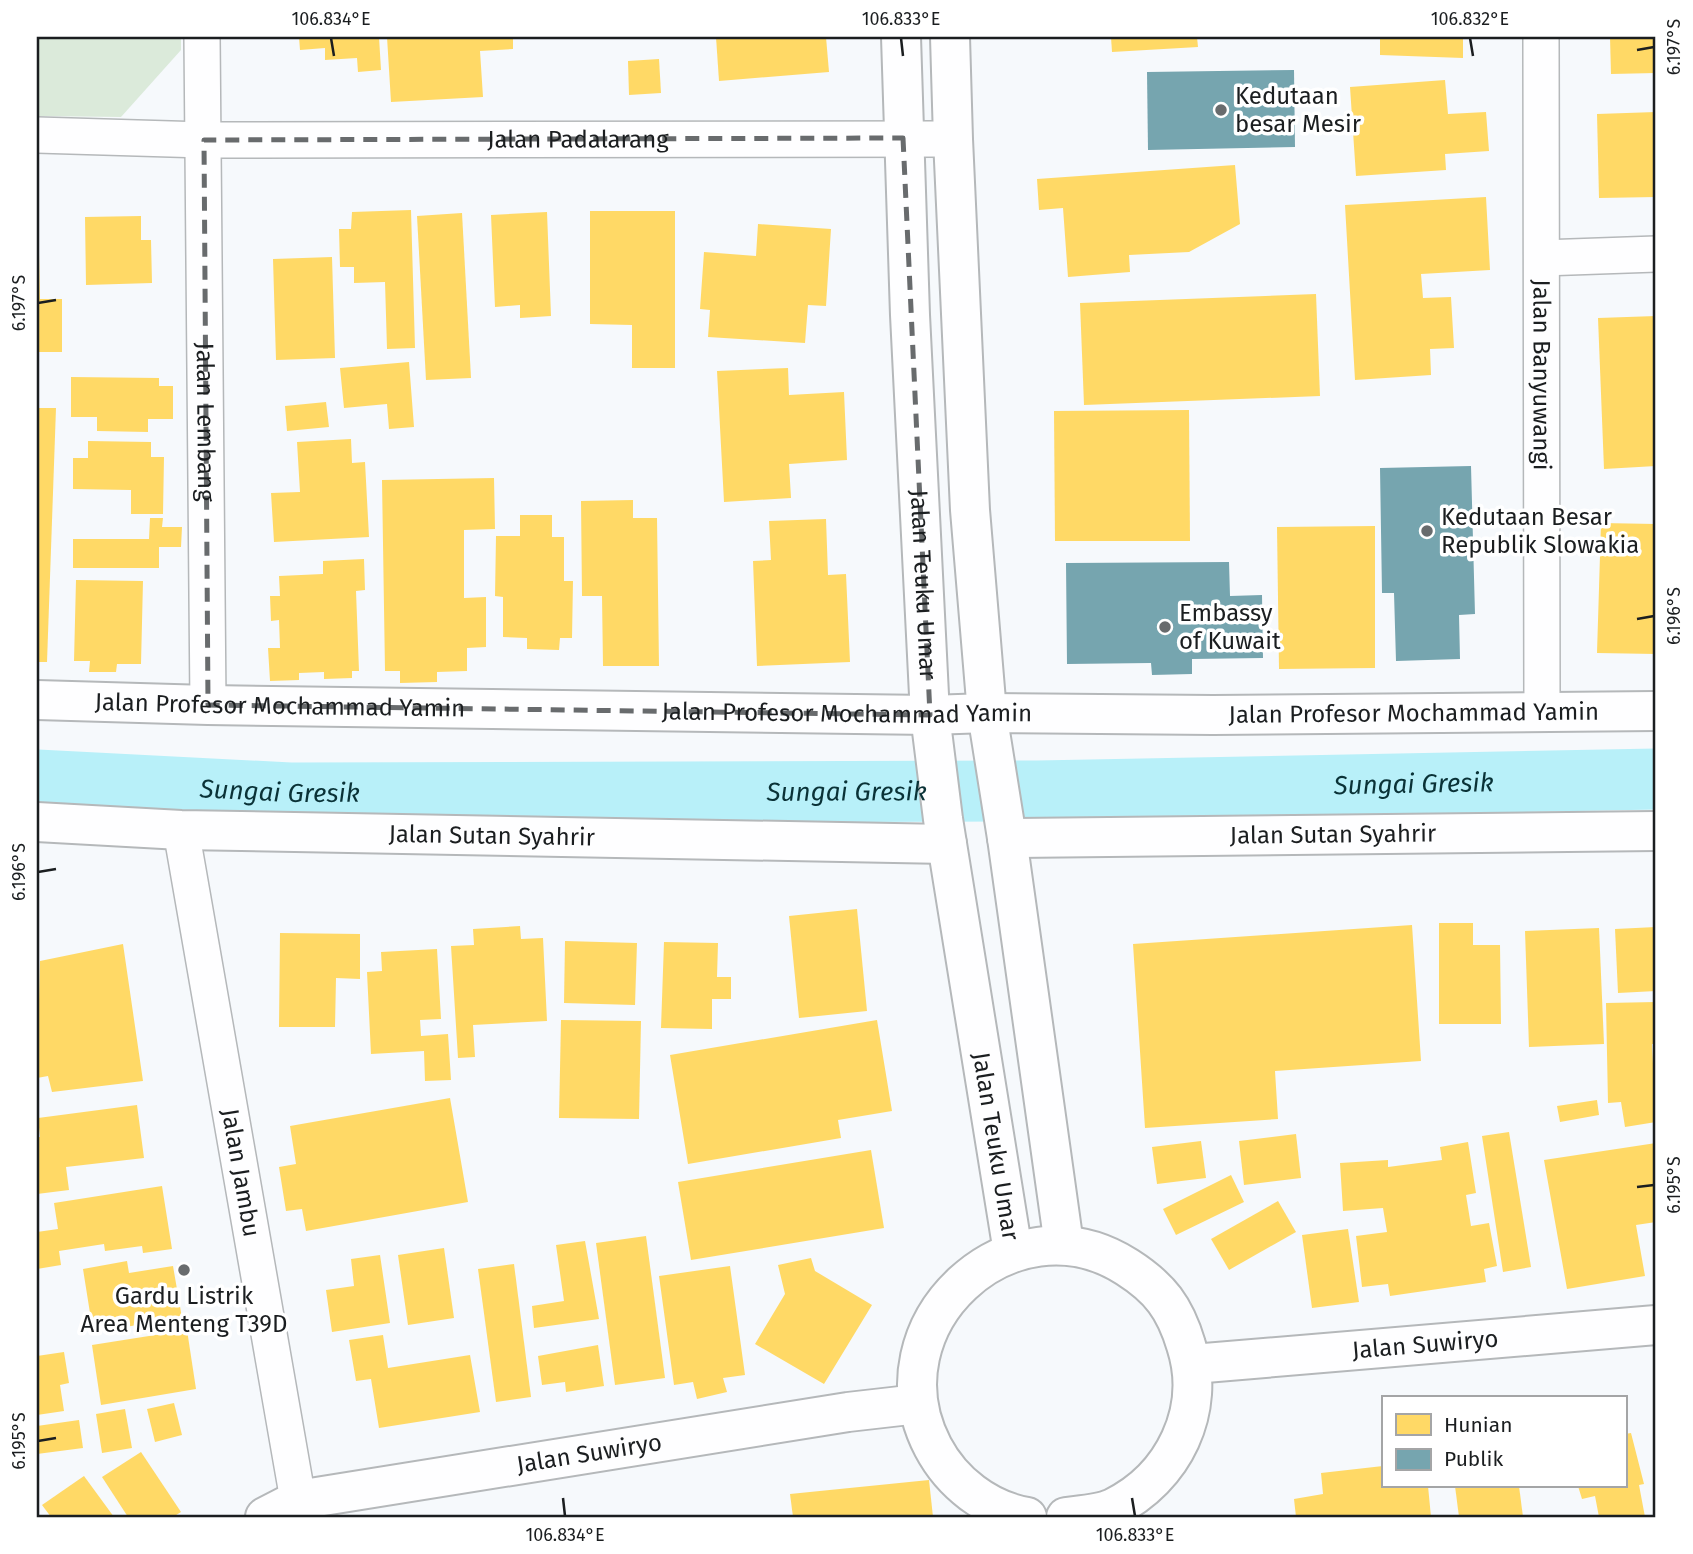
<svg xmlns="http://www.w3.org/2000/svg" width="1693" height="1554" font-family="'Fira Sans',sans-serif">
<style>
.green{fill:#dbeada}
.homes{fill:#ffd966}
.public{fill:#76a5af}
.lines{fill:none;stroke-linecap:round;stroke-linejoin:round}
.river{stroke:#b8f0f9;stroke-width:61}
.street-casing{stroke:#b5b8ba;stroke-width:38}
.secondary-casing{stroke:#b5b8ba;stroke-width:42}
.street{stroke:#fefeff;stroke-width:35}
.secondary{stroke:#fefeff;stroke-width:38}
.marked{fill:none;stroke:#686b6d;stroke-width:5;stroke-dasharray:14 9;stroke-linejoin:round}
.ticks{fill:none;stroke:#1b1e20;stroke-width:2.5}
.poi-dot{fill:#686b6d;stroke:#fff;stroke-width:2.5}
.labels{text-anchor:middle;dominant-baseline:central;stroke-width:7;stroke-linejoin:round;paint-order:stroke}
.poi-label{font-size:24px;fill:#1b1e20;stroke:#fff;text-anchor:start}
.street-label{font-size:24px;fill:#1b1e20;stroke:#fff}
.water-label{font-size:26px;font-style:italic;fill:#0a3237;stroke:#fff}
.neatline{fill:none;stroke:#1b1e20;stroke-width:2.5}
.ticks-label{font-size:18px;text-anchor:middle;fill:#1b1e20}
</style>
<rect width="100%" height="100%" fill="#f6f9fc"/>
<path class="green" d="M37,37H181V50L121,117L37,116Z"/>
<g class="homes">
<path d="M299,37H379L381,70L358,72L357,58L325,60V48L300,50Z"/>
<path d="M387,37H513V49L480,51L483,97L391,102Z"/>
<path d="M716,37H826L829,72L719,81Z"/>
<path d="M1111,37H1197L1198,47L1112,52Z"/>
<path d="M1380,37H1463V58L1380,55Z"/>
<path d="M1610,37H1656V73L1611,74Z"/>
<path d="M659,59L661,93L629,95L628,61Z"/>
<path d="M1445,80L1448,114L1486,112L1489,151L1445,154L1446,170L1356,176L1350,87Z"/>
<path d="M1656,112V197L1599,198L1597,114Z"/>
<path d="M1235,165L1240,224L1189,252L1129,255L1130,272L1068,277L1063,208L1039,210L1037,179Z"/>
<path d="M1486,197L1490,270L1421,274L1423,298L1451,297L1454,348L1430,349L1431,375L1355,380L1345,205Z"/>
<path d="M411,210L415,348L387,349L385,282L354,283V267H340L339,229H351L352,212Z"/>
<path d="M590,211H675V368H632V325L590,324Z"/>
<path d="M547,212L551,316L520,318V305L495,307L491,215Z"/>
<path d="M462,213L471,378L426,380L417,216Z"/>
<path d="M141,216V240H151L152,283L86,285L85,217Z"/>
<path d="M758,224L831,229L826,306L808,305L805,343L708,337L710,310L700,309L704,252L756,256Z"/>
<path d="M37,254H39L40,299H62V352H37Z"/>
<path d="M332,257L335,358L276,360L273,259Z"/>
<path d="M1316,294L1320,396L1084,405L1080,303Z"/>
<path d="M1656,316V466L1604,469L1598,318Z"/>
<path d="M409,362L414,427L389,429L387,404L344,408L340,368Z"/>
<path d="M788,368L789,395L844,392L847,460L789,464L791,498L724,502L717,371Z"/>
<path d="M71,377L159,378V386H173V419H148V432L97,431V417H71Z"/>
<path d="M326,402L329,427L287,431L285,406Z"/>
<path d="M37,408H56L47,662H37Z"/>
<path d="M1189,410L1190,541H1055L1054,411Z"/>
<path d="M351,439L352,463L365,462L369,537L274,542L271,493L300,492L297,442Z"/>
<path d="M88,441L151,442V457H164L163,514H131V490L73,489V458H88Z"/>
<path d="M494,478L495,529L464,530V598L486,597V647L467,648V671L437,672V682L400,683V671H385L382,480Z"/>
<path d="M633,500V518H657L659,666H603L602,596H582L581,501Z"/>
<path d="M520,515H552V537H564V581H573L572,638H560L559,650L527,649V638L503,637V597L495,596L496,536H520Z"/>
<path d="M150,518H163L162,527H182L181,547H159V568H73V539H149Z"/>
<path d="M826,519L828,575L846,574L850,662L757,666L753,561L771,560L769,521Z"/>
<path d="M1601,523L1656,524V654L1597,653Z"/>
<path d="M1375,526V668L1279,669L1277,527Z"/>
<path d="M364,559L365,590L356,591L359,671H352V678L324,679V672L299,673V680L270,681L268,648H280L279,620L271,621L270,596H280L279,576L323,574V561Z"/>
<path d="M76,580L143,581L141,664H117L116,672H89L90,661H74Z"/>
<path d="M857,909L867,1011L799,1018L789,916Z"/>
<path d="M1439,923H1473V945H1500L1501,1024H1439Z"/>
<path d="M1412,925L1421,1061L1275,1071L1278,1119L1145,1128L1133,944Z"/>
<path d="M520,926L521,939L543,938L547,1021L473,1025L475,1057L458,1058L451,946L474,945L473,929Z"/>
<path d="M1656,927V991L1618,993L1615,929Z"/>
<path d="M1599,928L1604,1044L1529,1047L1525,931Z"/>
<path d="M280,933L360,934V979L336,978L335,1027H279Z"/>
<path d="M565,941L637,943L635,1005L564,1003Z"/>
<path d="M664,942L718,943L717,977H731V999H712V1029L661,1028Z"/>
<path d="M123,944L143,1081L52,1092L48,1076L37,1078L40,961Z"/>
<path d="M437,949L441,1019L420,1020L421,1036L448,1034L451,1080L425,1081L424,1051L371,1054L367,972L382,971L381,952Z"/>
<path d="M1656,1002V1044H1652L1656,1122L1625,1127L1621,1102L1608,1103L1606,1003Z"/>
<path d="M561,1020L641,1021L639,1119L559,1118Z"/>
<path d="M877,1020L892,1111L838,1120L841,1138L688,1164L670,1055Z"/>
<path d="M450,1098L468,1202L306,1231L302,1209L286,1211L279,1167L296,1164L290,1126Z"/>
<path d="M1597,1100L1599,1115L1560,1122L1557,1106Z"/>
<path d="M137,1105L144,1158L66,1167L69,1190L37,1194V1137H40L38,1118Z"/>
<path d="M1509,1132L1531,1267L1503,1272L1482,1136Z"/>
<path d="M1296,1134L1301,1178L1244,1185L1239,1141Z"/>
<path d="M1201,1141L1206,1178L1157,1184L1152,1147Z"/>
<path d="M1468,1142L1476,1193L1466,1195L1471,1226L1489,1223L1497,1266L1484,1269L1486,1282L1390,1296L1388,1284L1362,1287L1356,1236L1387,1232L1383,1208L1343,1211L1340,1163L1388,1160V1167L1442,1160L1440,1147Z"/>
<path d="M1656,1143V1222L1636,1225L1645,1276L1567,1289L1544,1160Z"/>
<path d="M871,1150L884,1228L691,1260L678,1182Z"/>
<path d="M1231,1175L1244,1202L1176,1235L1163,1209Z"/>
<path d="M162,1186L172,1249L143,1253L142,1246L105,1251L104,1244L59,1251L61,1265L37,1269V1232L58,1229L54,1203Z"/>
<path d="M1278,1201L1296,1232L1229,1270L1211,1239Z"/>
<path d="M1348,1229L1359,1302L1312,1308L1302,1235Z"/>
<path d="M646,1236L665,1378L615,1385L596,1243Z"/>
<path d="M585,1241L599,1319L534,1328L532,1306L564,1301L556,1245Z"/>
<path d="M444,1248L454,1318L408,1325L398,1255Z"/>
<path d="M380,1255L390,1323L332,1332L326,1290L354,1286L351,1259Z"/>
<path d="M811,1258L815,1271L872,1305L824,1384L755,1344L785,1294L778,1265Z"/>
<path d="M127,1261L129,1273L173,1266L182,1318L93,1332L83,1269Z"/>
<path d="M514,1264L531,1397L496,1402L478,1269Z"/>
<path d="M730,1266L745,1375L723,1378L727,1392L697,1399L693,1382L674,1385L659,1276Z"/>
<path d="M187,1330L196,1389L101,1405L92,1345Z"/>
<path d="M383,1335L388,1368L470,1355L480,1412L379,1428L371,1379L356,1381L349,1340Z"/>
<path d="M598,1345L604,1386L566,1392L565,1382L542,1385L538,1356Z"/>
<path d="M64,1352L69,1383L60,1385L64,1411L37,1415V1356Z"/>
<path d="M174,1403L182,1435L155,1442L147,1409Z"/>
<path d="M125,1409L132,1448L102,1453L96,1414Z"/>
<path d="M79,1420L83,1448L37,1454V1426Z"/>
<path d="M1631,1433L1644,1484L1639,1485L1645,1517H1599L1595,1496L1582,1499L1578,1486H1625V1434Z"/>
<path d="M141,1452L181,1512L173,1517H128L102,1477Z"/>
<path d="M1383,1466V1486H1428L1431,1517H1296L1294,1499L1323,1494L1321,1473Z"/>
<path d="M84,1476L114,1517H51L42,1505Z"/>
<path d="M929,1480L933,1517H793L790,1494Z"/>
<path d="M1455,1486H1519L1523,1517H1459Z"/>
</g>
<g class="public">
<path d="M1294,70L1295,147L1148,150L1147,72Z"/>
<path d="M1471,466L1475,614L1459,615L1460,659L1396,661L1394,593H1382L1380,468Z"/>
<path d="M1229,562L1230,596L1262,595L1263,658L1192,659V674L1152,675L1151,663L1067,664L1066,563Z"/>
</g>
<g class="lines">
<path class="river" id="s1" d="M37,780L290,793L1037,791L1656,779"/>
<g class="street-casing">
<g id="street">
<path id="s2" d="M202,37L208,705"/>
<path id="s3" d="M1541,37L1542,713"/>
<path id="s4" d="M37,135L204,140L953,139"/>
<path d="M1542,258L1656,254"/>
<path id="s5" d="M181,830L301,1517"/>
</g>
</g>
<g class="secondary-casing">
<g id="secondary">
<path id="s6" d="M901,37L910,315L930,715L943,819L1013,1252"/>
<path d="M950,37L953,139L970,510L987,713L1007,838L1064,1245"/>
<path id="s7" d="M37,700L208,705L930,715L987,713L1213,715L1656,711"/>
<path id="s8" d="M37,822L181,830L947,844"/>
<path id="s9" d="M1007,838L1656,831"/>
<path id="s10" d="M1193,1364L1656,1325"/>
<path id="s11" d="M265,1517L298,1500L848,1412L918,1404"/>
<path d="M1027,1517C987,1510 952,1483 933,1447C869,1325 1011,1193 1127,1267C1160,1288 1175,1308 1186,1345C1207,1410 1174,1478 1113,1508C1100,1514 1081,1515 1066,1517"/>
</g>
</g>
<use href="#street" class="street"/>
<use href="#secondary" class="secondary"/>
</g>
<path class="marked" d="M903,138L930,715L208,705L204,140Z"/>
<path class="ticks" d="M331,38L334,56M901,38L903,56M1470,38L1473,56M1637,50L1654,47M38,303L56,300M1637,619L1654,616M38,872L56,869M1637,1187L1654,1185M38,1441L56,1438M563,1498L565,1516M1132,1498L1135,1516"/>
<g class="poi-dot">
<circle cx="1221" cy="110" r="7"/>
<circle cx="1427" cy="531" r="7"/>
<circle cx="1165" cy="627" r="7"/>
<circle cx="184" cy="1270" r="7"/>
</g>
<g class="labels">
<g class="poi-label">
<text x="1235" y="96">Kedutaan<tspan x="1235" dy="28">besar Mesir</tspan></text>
<text x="1441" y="517">Kedutaan Besar<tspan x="1441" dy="28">Republik Slowakia</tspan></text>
<text x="1179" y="613">Embassy<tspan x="1179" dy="28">of Kuwait</tspan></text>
<text x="184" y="1296" text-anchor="middle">Gardu Listrik<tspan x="184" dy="28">Area Menteng T39D</tspan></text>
</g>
<g class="street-label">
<text stroke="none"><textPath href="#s4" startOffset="541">Jalan Padalarang</textPath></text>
<text stroke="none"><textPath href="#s3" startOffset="338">Jalan Banyuwangi</textPath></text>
<text stroke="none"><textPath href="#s2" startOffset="385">Jalan Lembang</textPath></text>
<text stroke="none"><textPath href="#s6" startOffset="548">Jalan Teuku Umar</textPath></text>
<text stroke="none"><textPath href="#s7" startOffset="243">Jalan Profesor Mochammad Yamin</textPath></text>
<text stroke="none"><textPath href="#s7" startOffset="810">Jalan Profesor Mochammad Yamin</textPath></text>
<text stroke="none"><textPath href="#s7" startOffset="1377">Jalan Profesor Mochammad Yamin</textPath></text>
<text stroke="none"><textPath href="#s9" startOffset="326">Jalan Sutan Syahrir</textPath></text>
<text stroke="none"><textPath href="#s8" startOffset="455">Jalan Sutan Syahrir</textPath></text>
<text stroke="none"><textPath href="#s6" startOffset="1115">Jalan Teuku Umar</textPath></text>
<text stroke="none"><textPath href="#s5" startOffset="348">Jalan Jambu</textPath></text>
<text stroke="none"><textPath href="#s10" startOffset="233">Jalan Suwiryo</textPath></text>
<text stroke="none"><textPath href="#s11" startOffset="332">Jalan Suwiryo</textPath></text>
</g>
<g class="water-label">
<text stroke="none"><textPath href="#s1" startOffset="1377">Sungai Gresik</textPath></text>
<text stroke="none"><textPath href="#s1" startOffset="243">Sungai Gresik</textPath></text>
<text stroke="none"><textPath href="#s1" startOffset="810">Sungai Gresik</textPath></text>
</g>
</g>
<rect width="1693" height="1554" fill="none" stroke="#ffffff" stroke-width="77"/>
<rect x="1382" y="1396" width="245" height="91" fill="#ffffff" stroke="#a4a5a6" stroke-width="2"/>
<rect x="1396" y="1414" width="35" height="21" fill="#ffd966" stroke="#a4a5a6" stroke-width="2"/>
<text x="1444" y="1432" font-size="21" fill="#1b1e20">Hunian</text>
<rect x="1396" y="1449" width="35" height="21" fill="#76a5af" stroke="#a4a5a6" stroke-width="2"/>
<text x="1444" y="1466" font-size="21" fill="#1b1e20">Publik</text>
<rect x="38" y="38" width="1616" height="1478" class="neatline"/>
<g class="ticks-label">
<text x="331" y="25">106.834°E</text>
<text x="901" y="25">106.833°E</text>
<text x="1470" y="25">106.832°E</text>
<text transform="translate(1674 47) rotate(-90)" y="6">6.197°S</text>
<text transform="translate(19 303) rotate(-90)" y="6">6.197°S</text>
<text transform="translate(1674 616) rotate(-90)" y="6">6.196°S</text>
<text transform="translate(19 872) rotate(-90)" y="6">6.196°S</text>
<text transform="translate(1674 1185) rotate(-90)" y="6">6.195°S</text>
<text transform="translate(19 1441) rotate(-90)" y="6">6.195°S</text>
<text x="565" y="1541">106.834°E</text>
<text x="1135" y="1541">106.833°E</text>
</g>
</svg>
